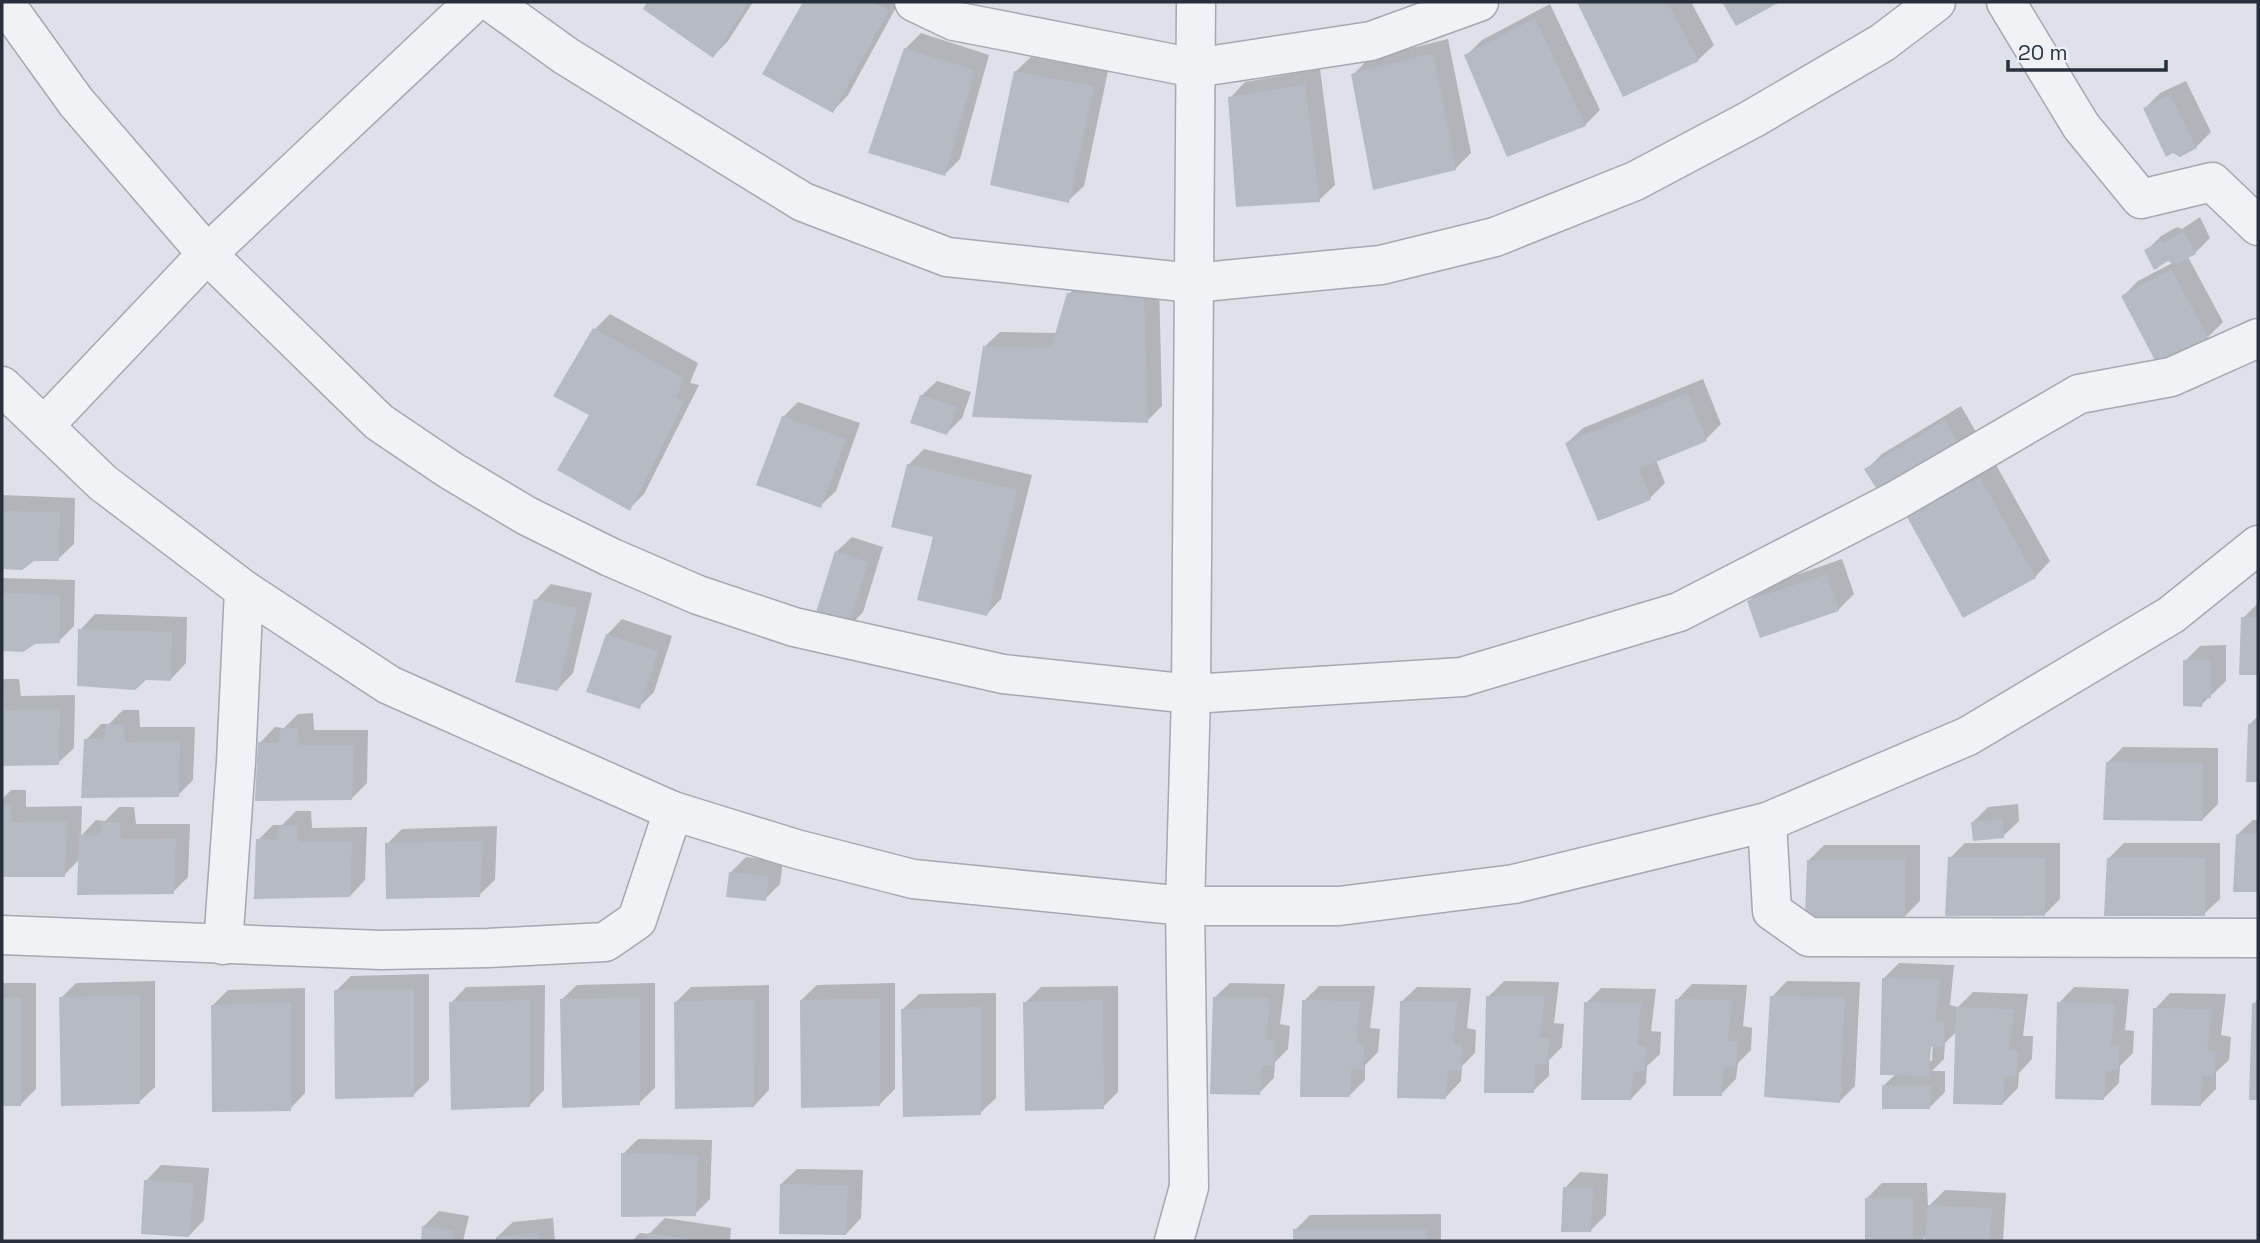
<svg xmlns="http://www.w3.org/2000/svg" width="2260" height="1243" font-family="'Space Grotesk',sans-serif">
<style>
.shadow{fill:#0003;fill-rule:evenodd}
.building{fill:#b6bbc3}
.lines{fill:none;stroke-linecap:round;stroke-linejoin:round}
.street-casing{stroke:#a4a8b1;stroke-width:41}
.street{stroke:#f1f2f6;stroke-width:38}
</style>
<rect width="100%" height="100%" fill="#dee1e7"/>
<g class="shadow">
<path d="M649,2H753L728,41L713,56L645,8Z"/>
<path d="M805,2H899L848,95L833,111L764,73Z"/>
<path d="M1579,2H1691L1714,45L1698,60L1624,94Z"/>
<path d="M1550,4L1600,110L1585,125L1466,56L1482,40Z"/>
<path d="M921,33L989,55L960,159L945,174L905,49Z"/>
<path d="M1448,39L1471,153L1455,169L1353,75L1368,59Z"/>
<path d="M1031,57L1108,71L1084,186L1068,201L1015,72Z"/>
<path d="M1320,69L1335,185L1319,200L1230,98L1245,82Z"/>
<path d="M2186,81L2211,132L2196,147L2145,108L2160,93Z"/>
<path d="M2200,217L2210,238L2195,253L2188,257L2223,322L2208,337L2123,296L2138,281L2174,262L2146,251L2161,236L2177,227L2182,229Z"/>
<path d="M1084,279L1159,280L1162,406L1147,421L984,347L1000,332L1057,333L1069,294Z"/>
<path d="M610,314L698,363L690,383L699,385L644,494L629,509L592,414L595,329Z"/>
<path d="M1703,379L1721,424L1706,439L1656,460L1665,483L1650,498L1567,443L1583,428Z"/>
<path d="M937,381L971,392L962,418L947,433L921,396Z"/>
<path d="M798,402L860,423L836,491L820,506L783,417Z"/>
<path d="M1961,406L1976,432L1961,447L1886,481L1867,469L1882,454Z"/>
<path d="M924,449L1032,475L1001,599L986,615L935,536L908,465Z"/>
<path d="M1995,463L2050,561L2035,577L1909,517L1924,502Z"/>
<path d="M2,495L75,498L74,544L58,559L34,560L22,568L2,567Z"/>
<path d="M852,537L883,547L863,612L848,628L836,552Z"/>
<path d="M1842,559L1854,594L1838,610L1749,601L1764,586Z"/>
<path d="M2,578L75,580L74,626L59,641L34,642L22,651L2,649Z"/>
<path d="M551,584L592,593L573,673L558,689L536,600Z"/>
<path d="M2258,603V673H2241L2243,618Z"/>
<path d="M95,614L187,617L186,663L171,679L80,630Z"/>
<path d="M622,619L672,636L654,692L639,707L607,635Z"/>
<path d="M2226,645V681L2201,705L2185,661L2200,646Z"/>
<path d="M4,679H19L21,696L75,695L74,748L58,763L2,764V681Z"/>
<path d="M123,710H139L140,727H195L193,780L178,795L86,740L101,724H109Z"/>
<path d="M313,713L314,730H368L367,783L352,798L260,743L275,727L284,728L298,714Z"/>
<path d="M2258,716V780H2247L2250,724Z"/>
<path d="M2123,747L2218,748V804L2203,819L2107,763Z"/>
<path d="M11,790H26V807L82,806L81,836L96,820L105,821L119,807H134L136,824H190L188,877L173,892L80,859L64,875L2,876V799Z"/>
<path d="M2018,804L2019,821L2003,836L1973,822L1988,807Z"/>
<path d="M296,811H311L312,828L367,827L365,880L350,896L258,840L273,825H282Z"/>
<path d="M2253,820H2258V891H2235L2237,835Z"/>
<path d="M497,826L495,880L479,895L387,844L402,829Z"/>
<path d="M1965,843H2060V899L2045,914L1950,858Z"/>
<path d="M2124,843H2220V899L2204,914L2109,858Z"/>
<path d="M1824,845H1920V901L1905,916L1809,860Z"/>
<path d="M746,857L783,861L780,884L765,899L730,873Z"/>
<path d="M1899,963L1954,965L1950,1005L1958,1007L1973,992L2028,994L2023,1036H2033L2032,1059L2019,1073L2018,1088L2003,1103L1957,1031L1945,1043L1944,1059L1932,1071H1945V1092L1930,1107L1884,1085L1896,1074L1884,978ZM1930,1038H1933L1932,1061H1928Z"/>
<path d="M429,974V1080L413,1095L336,991L351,976Z"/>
<path d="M155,981V1087L139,1102L61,998L76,983Z"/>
<path d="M1504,981L1559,982L1554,1023L1564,1024L1562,1047L1549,1060V1076L1533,1091L1488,997Z"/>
<path d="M1787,981L1860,982L1855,1086L1840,1101L1772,997Z"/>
<path d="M2,983H36V1089L21,1104H2Z"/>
<path d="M655,983V1088L639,1103L561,1000L577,985Z"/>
<path d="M895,983V1089L880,1104L801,1000L817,985Z"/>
<path d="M1230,983L1285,984L1280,1024L1290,1026L1288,1049L1275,1062L1274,1078L1259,1093L1214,998Z"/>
<path d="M1692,984L1747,985L1743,1026L1752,1028L1751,1050L1738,1063L1736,1079L1721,1094L1677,1000Z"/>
<path d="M545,985L544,1090L529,1106L451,1003L466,987Z"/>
<path d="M769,985V1090L754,1106L676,1002L691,987Z"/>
<path d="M1118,986V1092L1103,1107L1025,1003L1041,987Z"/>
<path d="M1319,986H1375L1370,1028L1380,1029L1378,1052L1365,1065V1080L1349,1096L1304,1001Z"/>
<path d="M1417,987L1471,988L1467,1028L1476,1030L1475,1053L1462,1066L1461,1081L1446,1097L1401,1002Z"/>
<path d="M2074,987L2129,989L2125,1030L2134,1031L2133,1053L2120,1066L2119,1083L2104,1098L2059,1003Z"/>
<path d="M305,988V1093L290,1109L213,1005L228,990Z"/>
<path d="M1601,988L1656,989L1651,1031L1661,1032L1660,1054L1647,1066L1646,1083L1631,1099L1586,1003Z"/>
<path d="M996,993V1098L980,1113L903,1009L919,994Z"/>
<path d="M2170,993L2226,994L2221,1035L2231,1037L2229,1060L2216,1072V1089L2201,1104L2155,1009Z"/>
<path d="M2258,999V1098H2251L2254,1004Z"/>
<path d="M638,1139L712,1140L710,1199L695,1214L623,1154Z"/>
<path d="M161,1165L209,1168L204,1220L189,1236L146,1181Z"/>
<path d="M797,1169L863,1170L861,1218L846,1234L781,1184Z"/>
<path d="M1580,1172L1608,1174L1606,1215L1591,1230L1565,1188Z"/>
<path d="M1882,1183H1927L1928,1207L1945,1190L2006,1193L2003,1241H1927L1928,1235L1921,1241H1867V1198Z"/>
<path d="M439,1211L469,1216L463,1241H422L424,1226Z"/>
<path d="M1441,1214V1241H1295V1230L1310,1215Z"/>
<path d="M553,1218L555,1241H498L497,1237L513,1222Z"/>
<path d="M665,1218L731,1228L730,1241H632L640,1233L649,1234Z"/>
</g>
<g class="building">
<path d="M647,2H749L713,58L643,9Z"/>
<path d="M803,2H872L889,10L833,113L762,74Z"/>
<path d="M1577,2H1667L1699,61L1623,97Z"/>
<path d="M1722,2H1780L1736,26Z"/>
<path d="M1535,18L1586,126L1507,157L1464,55Z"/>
<path d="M904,48L975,70L945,176L868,153Z"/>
<path d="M1433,53L1456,170L1373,190L1351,74Z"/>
<path d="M1014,71L1094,86L1069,203L990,185Z"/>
<path d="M1305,84L1320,202L1236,207L1228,97Z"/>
<path d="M2170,95L2197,148L2180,157L2173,153L2166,157L2143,108Z"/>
<path d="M2184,231L2196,254L2175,265L2168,261L2154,270L2144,250L2161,241L2167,244V240Z"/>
<path d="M2171,269L2209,339L2158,366L2121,296Z"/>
<path d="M1067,293L1144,294L1148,423L972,417L983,346L1051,348Z"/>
<path d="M593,328L684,378L676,398L685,401L630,511L557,470L589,415L553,396Z"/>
<path d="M1688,393L1707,441L1639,469L1651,500L1598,521L1565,443Z"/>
<path d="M920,395L957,407L947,435L910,423Z"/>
<path d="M782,416L846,439L821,508L756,485Z"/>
<path d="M1945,420L1962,449L1887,494L1885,484L1878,491L1864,469Z"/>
<path d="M907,464L1017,490L987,616L917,600L933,537L891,527Z"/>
<path d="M1980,477L2036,578L1963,618L1907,517Z"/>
<path d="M2,511L60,512L59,561H34L22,570L2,569Z"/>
<path d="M835,551L868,562L848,630L814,619Z"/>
<path d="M1827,574L1839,611L1760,638L1747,601Z"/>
<path d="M2,593L60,595V643L35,644L23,652L2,651Z"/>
<path d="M534,599L577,608L558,691L515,682Z"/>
<path d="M2241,617H2258V675H2239Z"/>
<path d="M78,629L172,632L171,681L146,680L135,690L77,686Z"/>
<path d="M606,634L658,651L640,709L586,692Z"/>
<path d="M2183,660H2211V698H2202V707L2183,706Z"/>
<path d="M2,693H5L6,710L60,709L59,765L2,766Z"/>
<path d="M2248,724H2258V782H2246Z"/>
<path d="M106,725H124L125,742L180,741L179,797L81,798L84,739H104Z"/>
<path d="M281,728H298L299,745H354L352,800L255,801L258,742L278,743Z"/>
<path d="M2106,762L2203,763V821L2103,820Z"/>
<path d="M11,804L12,822L67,821L65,877H2V805Z"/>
<path d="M2003,819L2004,838L1973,841L1971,822Z"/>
<path d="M102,822H120L121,839L176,838L174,894L77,895L79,835L99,836Z"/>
<path d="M279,826H297L298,842H352L350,897L254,899L256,839L276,840Z"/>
<path d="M2236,834H2258V892H2233Z"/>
<path d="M483,841L480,897L386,899L385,843Z"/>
<path d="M1948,857L2045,858V916H1945Z"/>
<path d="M2149,857L2205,858V916H2104L2107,858Z"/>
<path d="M1807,860H1905V918H1805Z"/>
<path d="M729,872L769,876L766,901L726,897Z"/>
<path d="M1882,978L1940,979L1935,1020L1945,1022L1943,1047H1931L1929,1076L1880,1075Z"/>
<path d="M414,989V1097L335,1099L334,990Z"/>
<path d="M140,995V1104L61,1106L59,997Z"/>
<path d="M1486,996H1545L1540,1038L1549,1039L1547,1064H1535L1534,1093H1484Z"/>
<path d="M1770,996L1845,997L1840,1103L1764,1097Z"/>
<path d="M21,997V1106H2V998Z"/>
<path d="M640,997V1105L562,1108L560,999Z"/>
<path d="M1213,997L1270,998L1266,1039L1275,1041L1274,1066H1262L1260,1095L1210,1094Z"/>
<path d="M880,998V1106L801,1108L800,1000Z"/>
<path d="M1675,999L1732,1000L1728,1041L1738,1042L1736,1067H1724L1722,1096H1673Z"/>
<path d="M530,1000V1107L451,1110L449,1002Z"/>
<path d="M711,1000H755L754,1107L675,1109L674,1002Z"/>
<path d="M1103,1000L1104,1109L1025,1111L1023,1002Z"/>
<path d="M1302,1000L1360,1001L1356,1043L1365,1044L1363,1069H1351L1350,1097H1300Z"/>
<path d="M1400,1001L1457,1002L1453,1043L1462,1045L1461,1070H1448L1446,1099L1397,1098Z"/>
<path d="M291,1002V1111L212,1112L211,1005Z"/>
<path d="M1584,1002L1641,1003L1637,1046H1646L1645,1071L1633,1072L1631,1100H1581Z"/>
<path d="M2057,1002L2115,1004L2111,1045L2119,1046L2118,1070L2106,1071L2104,1100L2055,1099Z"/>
<path d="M2252,1003H2258V1100H2249Z"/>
<path d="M981,1007V1115L903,1117L901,1009Z"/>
<path d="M1956,1007L2014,1009L2009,1050L2018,1051L2017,1076L2005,1077L2003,1105L1953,1104Z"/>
<path d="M2153,1008L2212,1009L2207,1050L2216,1052L2214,1077L2202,1076L2201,1106L2151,1105Z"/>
<path d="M1882,1085L1931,1086L1930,1109H1882Z"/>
<path d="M621,1153L698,1155L696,1216L621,1217Z"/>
<path d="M144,1180L194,1183L189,1237L141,1234Z"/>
<path d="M780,1184L848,1185L846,1235L779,1234Z"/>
<path d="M1563,1187L1593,1188L1591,1232H1561Z"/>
<path d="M1913,1197V1241H1865V1198Z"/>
<path d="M1928,1205L1992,1208L1989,1241H1925Z"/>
<path d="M422,1226L454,1231L452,1241H421Z"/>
<rect x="1293" y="1229" width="134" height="12"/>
<path d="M538,1232L539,1241H496V1237Z"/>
<path d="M648,1233L693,1240V1241H647Z"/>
</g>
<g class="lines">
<g class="street-casing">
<g id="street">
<path d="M4,2L76,102L207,254L379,422L450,470L527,516L610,557L698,595L794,627L1003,674L1191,694L1462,677L1679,612L1897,500L2079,394L2171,377L2258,338"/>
<path d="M491,2L566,56L803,202L947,257L1193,283L1381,265L1495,237L1635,181L1752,119L1882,43L1936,2"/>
<path d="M914,2L954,21L1195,68L1371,41L1479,2"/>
<path d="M2006,2L2081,126L2141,199L2212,182L2258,226"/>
<path d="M2,386L103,483L244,590L389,685L673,811L796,849L913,879L1185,906H1339L1514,884L1767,822L1968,736L2171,615L2258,545"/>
<path d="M44,426L207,254L474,2"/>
<path d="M1767,822L1772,911L1809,937L2258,938"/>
<path d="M2,935L381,950L488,948L605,942L637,920L673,811"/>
<path d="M223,945L236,762L244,590"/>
<path d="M1174,1241L1189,1187L1185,906L1191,694L1196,2"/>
</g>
</g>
<use href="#street" class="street"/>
</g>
<rect width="2260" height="1243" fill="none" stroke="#282f3d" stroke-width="7"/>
<path d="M2008 60v10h158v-10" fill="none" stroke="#282f3d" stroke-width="3.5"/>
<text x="2018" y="60" font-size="21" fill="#282f3d" stroke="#edf0f5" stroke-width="5" paint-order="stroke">20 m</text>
</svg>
